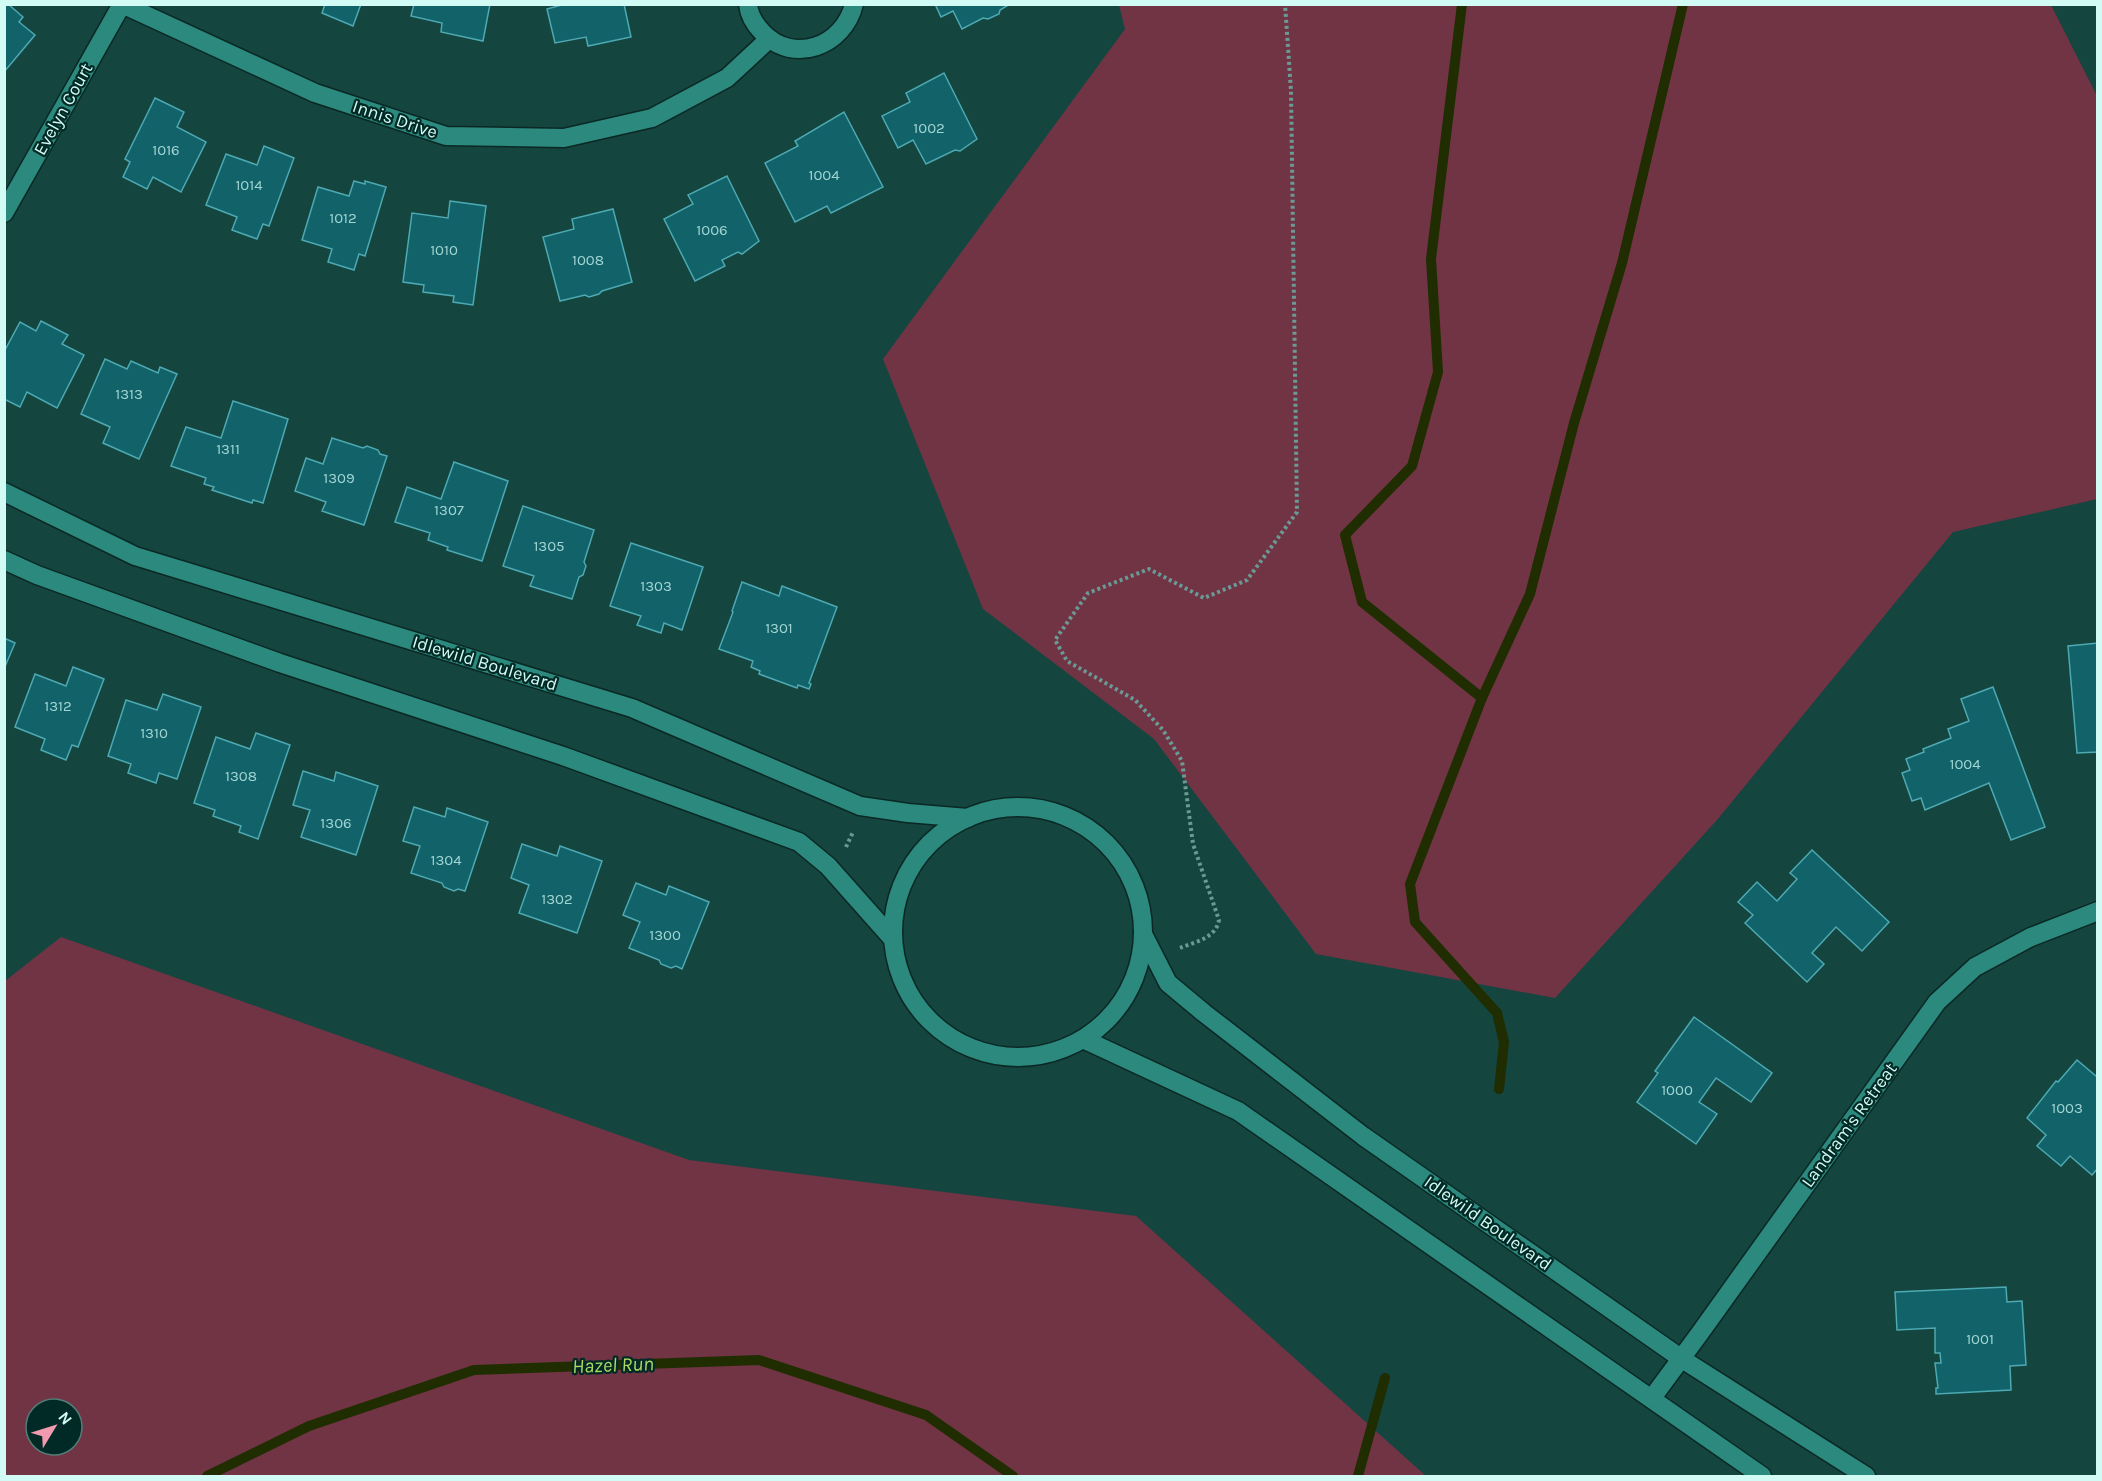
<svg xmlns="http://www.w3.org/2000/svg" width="2102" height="1481" font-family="Karla,sans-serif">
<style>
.green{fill:#713445;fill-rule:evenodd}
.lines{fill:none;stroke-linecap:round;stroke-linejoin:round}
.stream{stroke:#202d00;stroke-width:10}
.building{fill:#12626a;stroke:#4da9b2;stroke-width:1.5}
.minor-casing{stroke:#0b2825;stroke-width:21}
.path{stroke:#6b9993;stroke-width:4;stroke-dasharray:3 3;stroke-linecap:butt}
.minor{stroke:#2b897e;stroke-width:18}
.labels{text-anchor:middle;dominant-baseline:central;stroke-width:4.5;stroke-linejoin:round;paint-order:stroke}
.number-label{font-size:15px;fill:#a1d5d2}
.street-label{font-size:18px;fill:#d1fbf4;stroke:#012925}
.water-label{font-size:20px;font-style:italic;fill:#b2d762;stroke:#012925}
</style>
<rect width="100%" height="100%" fill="#14453f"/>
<g class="green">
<path d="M1119,5H2051L2097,96V499L1953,532L1717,820L1555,998L1316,954L1154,739L983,609L883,359L1125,29Z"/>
<path d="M61,937L689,1160L1136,1216L1426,1476H5V981ZM36,1409H72V1445H36Z"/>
</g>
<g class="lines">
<g class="stream">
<path d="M1462,4L1431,259L1438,372L1412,466L1345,535L1362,602L1482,698L1410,884L1415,922L1497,1013L1504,1042L1499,1089"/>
<path d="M1482,698L1530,594L1574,423L1622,263L1683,4"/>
<path d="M207,1476L309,1426L474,1370L759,1360L926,1415L1013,1476"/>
<path d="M1358,1476L1385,1378"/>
</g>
</g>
<g class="building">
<path d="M4,4H8L23,17L19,22L35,35L4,72Z"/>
<path d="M325,4H361L353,26L322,13Z"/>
<path d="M414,4H490L483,41L441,32L442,23L411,16Z"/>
<path d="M565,4H624L631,37L588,46L586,37L555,43L547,9Z"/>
<path d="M935,4H1010L1000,10L999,14L988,19L983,18L962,29L953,11L941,17Z"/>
<path d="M944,73L977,139L960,151L955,150L926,164L913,140L898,148L882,116L910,102L906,93Z"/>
<path d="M155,98L184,112L177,127L206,142L181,192L153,177L147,189L123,177L130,162L125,159Z"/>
<path d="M844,112L883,187L831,213L827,206L795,222L765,163L798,146L795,141Z"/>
<path d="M264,146L294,158L269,226L263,224L257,239L232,230L237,217L206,205L226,154L257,165Z"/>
<path d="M727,176L759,241L742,254L738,252L722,260L725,266L695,281L664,219L693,204L688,195Z"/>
<path d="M354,181L365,184V181L386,187L365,256L359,254L354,270L328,262L332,249L302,240L318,187L349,196Z"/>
<path d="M450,201L486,206L473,305L453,302L454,296L423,292L424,285L403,282L412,213L448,218Z"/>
<path d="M613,209L632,282L602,291L599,294L589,297L585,295L560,301L543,237L574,229L572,219Z"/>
<path d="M41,321L68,335L62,344L84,355L57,408L27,392L20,407L4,399V352L20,322L36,331Z"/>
<path d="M105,359L127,369L131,361L158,373L160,367L177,374L139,459L103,443L110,427L81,414Z"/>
<path d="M233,401L288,419L263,503L253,500L252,503L212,490L214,487L204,484L206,478L171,466L186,427L221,438Z"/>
<path d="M332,438L363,448L367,446L378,450L380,454L387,456L364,525L322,511L326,502L295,491L306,458L323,464Z"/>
<path d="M454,462L508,481L482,561L447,550L448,547L428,540L430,533L395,522L407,487L441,499Z"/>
<path d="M523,506L594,530L584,562L586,566L583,575L579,577L572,599L530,586L534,576L503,566Z"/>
<path d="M631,543L703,567L682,630L664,623L661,633L637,625L641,616L610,606Z"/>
<path d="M742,582L779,596L782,586L837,607L809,683L811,684L809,689L798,685L797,688L759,674L760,671L751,667L753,661L719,649L733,612L732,611Z"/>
<path d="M4,638L15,643L4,669Z"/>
<path d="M2098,643V752L2077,753L2068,646Z"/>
<path d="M73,667L104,679L78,747L72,745L66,760L41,750L45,739L15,727L35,674L66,686Z"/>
<path d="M1993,687L2045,827L2011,840L1989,783L1925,810L1921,798L1912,801L1902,773L1910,770L1906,759L1924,752L1923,749L1951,738L1948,729L1969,721L1961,699Z"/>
<path d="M163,694L201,707L177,779L159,773L156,783L128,773L131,764L108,756L126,700L157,710Z"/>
<path d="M256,733L290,745L258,839L239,832L241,826L213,816L215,810L194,803L216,737L250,749Z"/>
<path d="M303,771L334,781L336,772L378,786L356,855L301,837L310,810L293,805Z"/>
<path d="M414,807L445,817L447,808L488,822L465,891L458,889L454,891L444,887L442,883L411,873L420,846L403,841Z"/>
<path d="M522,844L557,856L560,846L602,861L577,933L519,913L529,885L511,878Z"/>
<path d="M1812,850L1889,922L1862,951L1836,927L1812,953L1824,964L1807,982L1745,923L1753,915L1738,902L1757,882L1777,901L1797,879L1790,873Z"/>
<path d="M636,883L666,895L669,886L709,902L682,969L676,966L671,968L661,964L659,960L629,948L640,922L623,915Z"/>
<path d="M1694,1017L1772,1073L1751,1102L1716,1078L1699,1102L1717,1114L1696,1144L1637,1102L1658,1073L1655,1071Z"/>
<path d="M2077,1060L2096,1076L2098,1074V1168L2092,1175L2070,1156L2061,1166L2037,1146L2046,1135L2027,1118L2056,1081L2058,1082Z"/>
<path d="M2006,1287L2007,1302L2022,1301L2026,1365L2010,1366L2011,1390L1936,1394V1388H1938L1935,1363H1941L1940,1353H1935V1328L1897,1330L1895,1292Z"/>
</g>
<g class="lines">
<g class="minor-casing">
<g id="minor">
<path d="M748,4C749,15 755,25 763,33C794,65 844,46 854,4"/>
<path d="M4,213L122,4L315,93L446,136L564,138L652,118L727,78L769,39"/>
<path d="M4,492L135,556L632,708L860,806L908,813L968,818"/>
<path d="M4,560L37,575L280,663L563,756L799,842L828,866L891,937"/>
<circle cx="1018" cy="932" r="125"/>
<path d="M1143,934L1168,983L1204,1013L1363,1136L1682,1359L1866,1476"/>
<path d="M1083,1039L1238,1111L1762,1476"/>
<path d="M1652,1398L1700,1333L1937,1002L1975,967L2031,937L2098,911"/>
</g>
</g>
<g class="path">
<path d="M846,847L853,832"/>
<path d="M1180,948C1195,942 1216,938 1219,920L1193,844L1182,761L1163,730L1135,700L1067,661L1055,640L1088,593L1149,569L1204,598L1247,580L1297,512L1291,91L1285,4"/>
</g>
<use href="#minor" class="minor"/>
</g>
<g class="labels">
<g class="number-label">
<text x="929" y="128">1002</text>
<text x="166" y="150">1016</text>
<text x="824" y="175">1004</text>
<text x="249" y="185">1014</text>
<text x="343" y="218">1012</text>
<text x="712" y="230">1006</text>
<text x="444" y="250">1010</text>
<text x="588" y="260">1008</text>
<text x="129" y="394">1313</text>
<text x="228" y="449">1311</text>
<text x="339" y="478">1309</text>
<text x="449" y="510">1307</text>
<text x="549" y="546">1305</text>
<text x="656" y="586">1303</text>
<text x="779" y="628">1301</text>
<text x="58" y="706">1312</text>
<text x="154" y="733">1310</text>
<text x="1965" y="764">1004</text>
<text x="241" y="776">1308</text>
<text x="336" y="823">1306</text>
<text x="446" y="860">1304</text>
<text x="557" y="899">1302</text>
<text x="665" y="935">1300</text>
<text x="1677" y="1090">1000</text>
<text x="2067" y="1108">1003</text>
<text x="1980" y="1339">1001</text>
</g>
<g class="street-label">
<text transform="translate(63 109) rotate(-61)">Evelyn Court</text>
<text transform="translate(395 119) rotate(18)">Innis Drive</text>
<text transform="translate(485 663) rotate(17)">Idlewild Boulevard</text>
<text transform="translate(1849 1125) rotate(-54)">Landram's Retreat</text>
<text transform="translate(1488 1223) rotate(35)">Idlewild Boulevard</text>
</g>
<g class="water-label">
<text transform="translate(613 1365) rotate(-2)">Hazel Run</text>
</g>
</g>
<rect width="2102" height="1481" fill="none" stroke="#d1fbf4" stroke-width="12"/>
<g transform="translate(54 1427) rotate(52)"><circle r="28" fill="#012925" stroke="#547d78" stroke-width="1.5"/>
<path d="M0-4.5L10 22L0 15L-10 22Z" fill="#f29aaf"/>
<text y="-9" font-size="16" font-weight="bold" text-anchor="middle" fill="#d1fbf4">N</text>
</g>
</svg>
